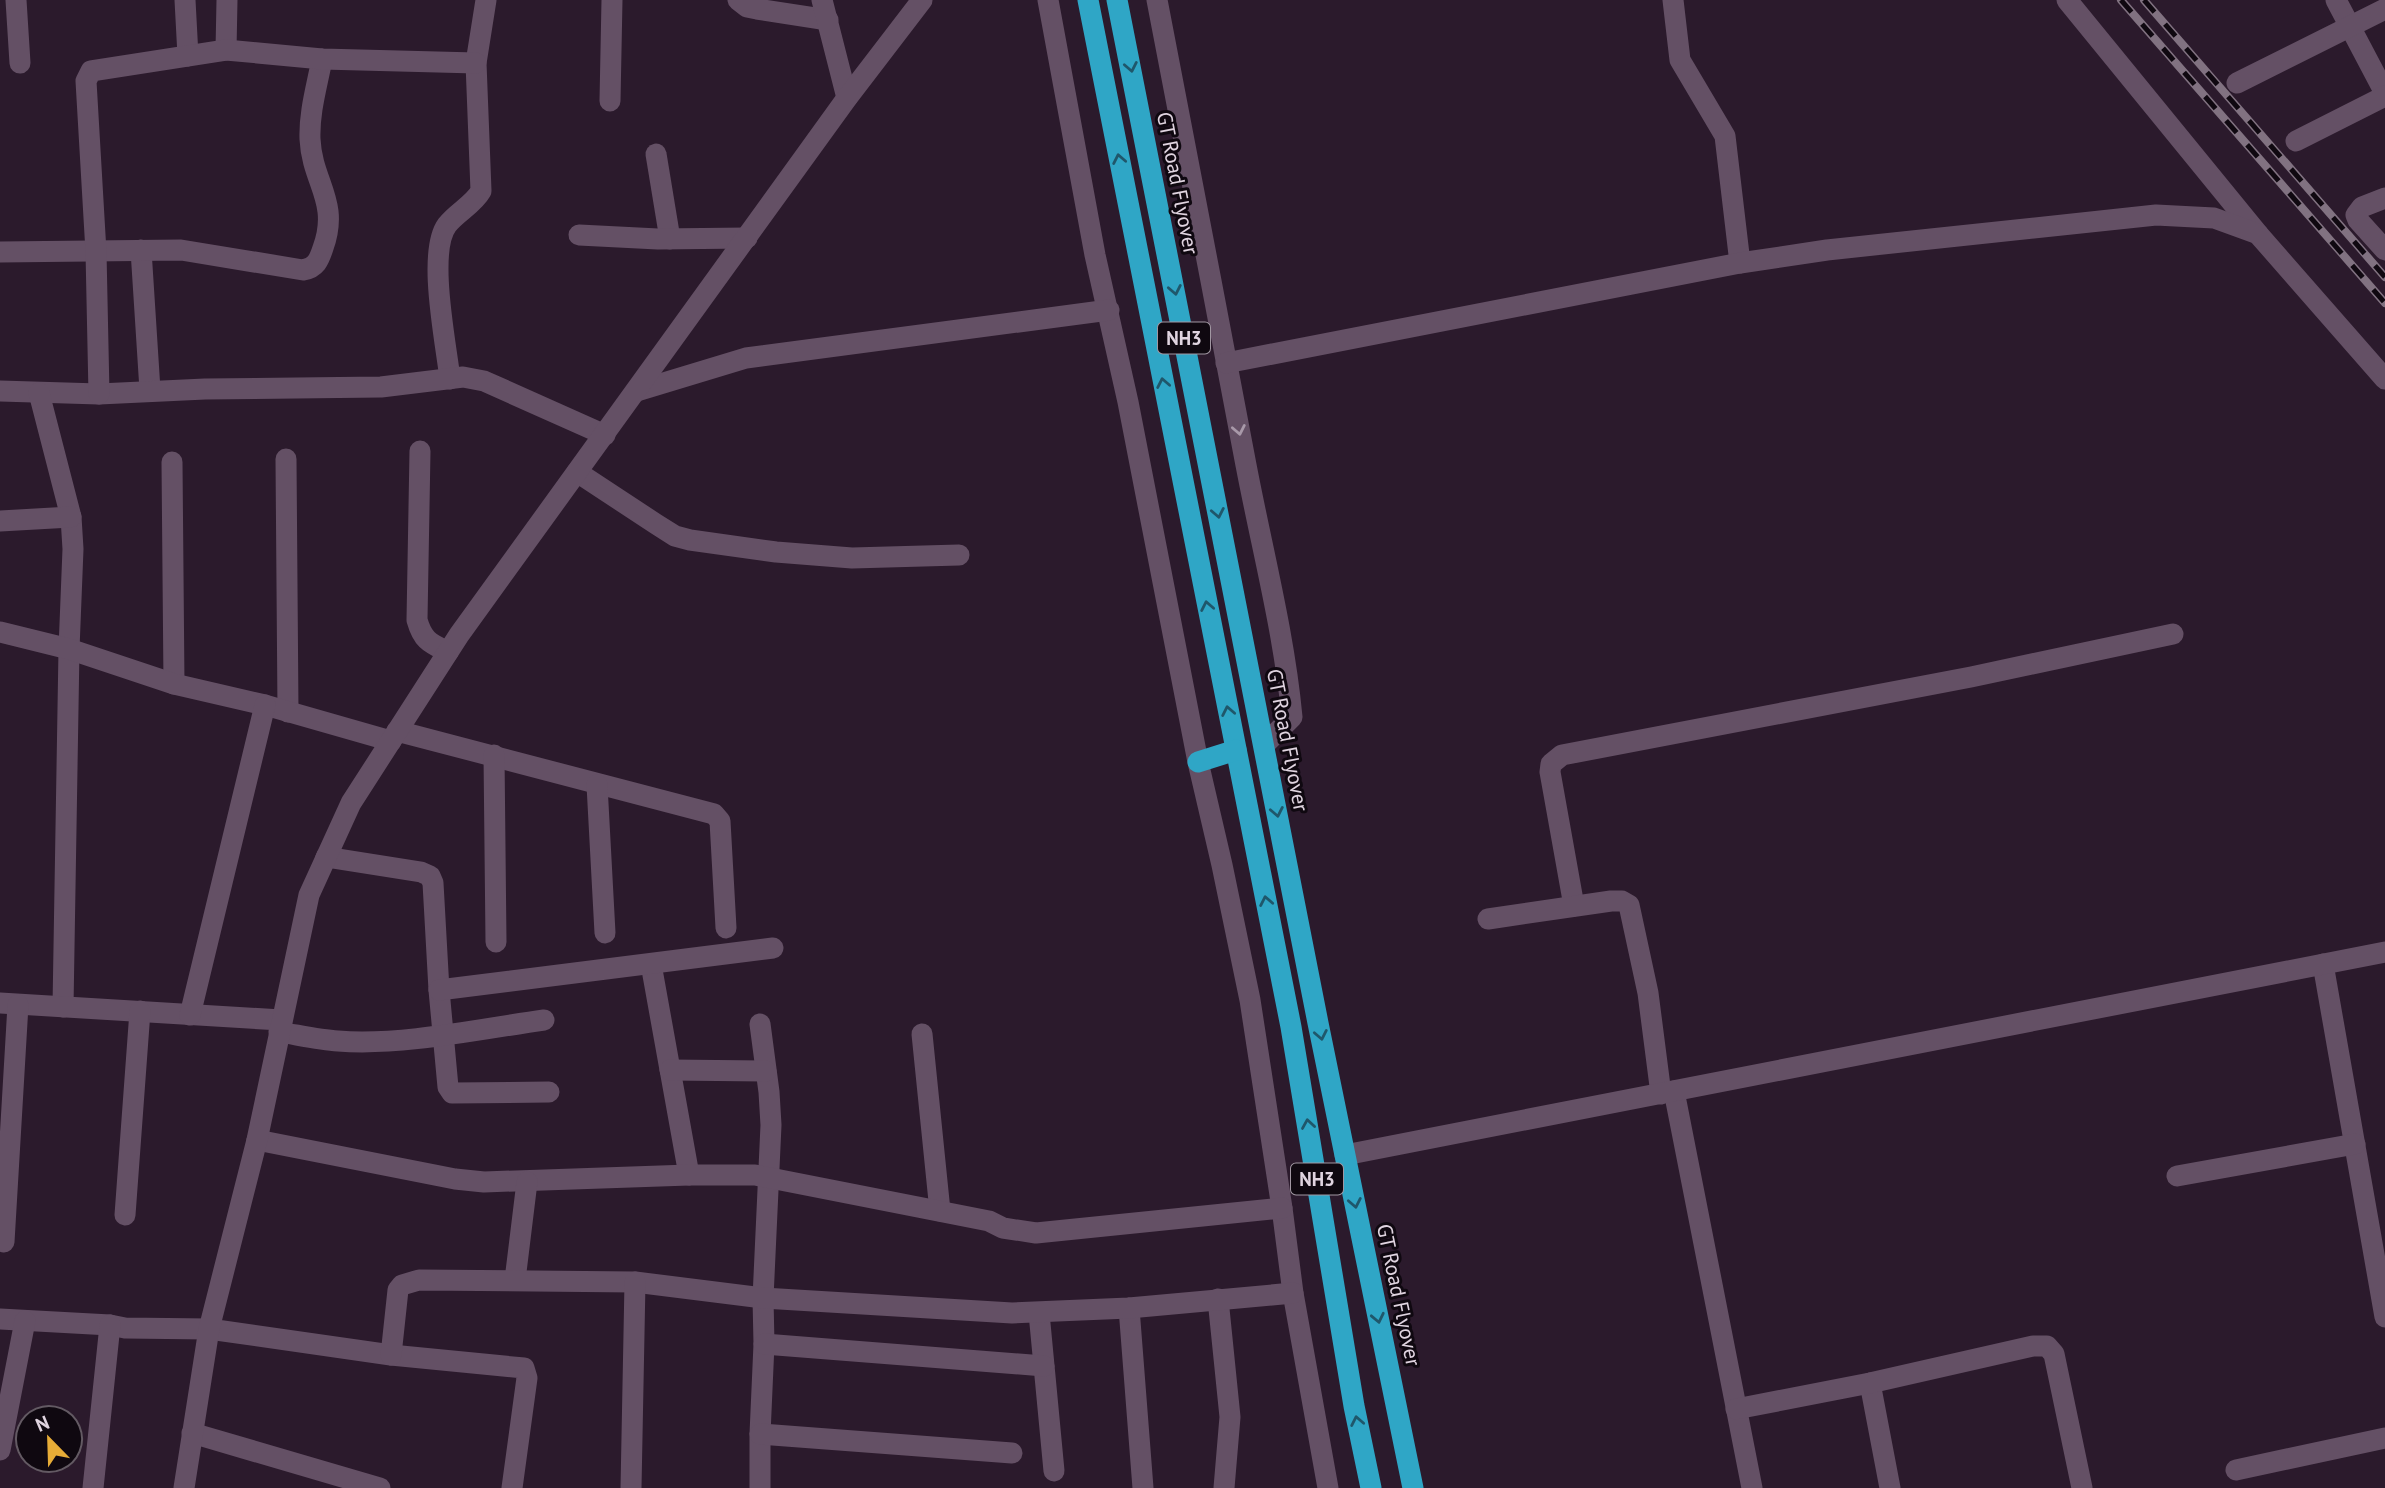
<svg xmlns="http://www.w3.org/2000/svg" width="2385" height="1488" font-family="'PT Sans',sans-serif">
<style>
.lines{fill:none;stroke-linecap:round;stroke-linejoin:round}
.minor{stroke:#645065;stroke-width:21}
.highway{stroke:#2fa6c6;stroke-width:21}
.rail-casing{stroke:#817281;stroke-width:8}
.rail{stroke:#0f0810;stroke-width:5;stroke-dasharray:16;stroke-linecap:butt}
.oneway{stroke:#1f576b}
.oneway2{stroke:#a899a9}
.labels{text-anchor:middle;dominant-baseline:central;stroke-width:6;stroke-linejoin:round;paint-order:stroke}
.shield{fill:#0f0810;stroke:#a197a2;stroke-width:2}
.shield-label{font-size:19px;font-weight:bold;fill:#e0d4e0}
.street-label{font-size:21px;fill:#e0d4e0;stroke:#0f0810}
</style>
<rect width="100%" height="100%" fill="#2b1a2c"/>
<g class="lines">
<g class="minor">
<path d="M16,0L20,63"/>
<path d="M185,0L188,56"/>
<path d="M738,0L747,7L757,9L828,20"/>
<path d="M822,0L847,98"/>
<path d="M1048,0L1095,255L1128,402L1198,762L1222,865L1250,1000L1282,1208L1293,1293L1328,1488"/>
<path d="M1157,0C1188,155 1216,310 1246,465C1262,549 1284,632 1292,717L1264,745"/>
<path d="M1673,0L1680,60L1725,136L1740,263"/>
<path d="M2067,0L2258,234"/>
<path d="M2336,0L2385,93"/>
<path d="M226,50L227,0"/>
<path d="M2237,83L2385,9"/>
<path d="M610,101L612,0"/>
<path d="M2296,141L2385,96"/>
<path d="M656,154L670,239"/>
<path d="M2385,198L2362,207L2356,215L2358,220L2385,250"/>
<path d="M579,235L658,239L747,238"/>
<path d="M141,250L150,390"/>
<path d="M0,252L181,250L303,270C316,268 319,260 323,248C340,201 312,183 310,139C309,112 317,86 322,59"/>
<path d="M1226,363L1740,263L1827,250L2156,215L2214,218L2258,234L2385,379"/>
<path d="M450,379C446,343 427,252 447,225C457,212 473,205 481,191L476,63L486,0"/>
<path d="M0,391L99,394L205,389L381,387L463,377L484,381L605,435"/>
<path d="M637,391L746,358L1109,310"/>
<path d="M39,393L71,517L73,549L69,649L63,1007"/>
<path d="M99,394L96,252L86,81L91,71L226,50L322,59L476,63"/>
<path d="M420,451L417,620C423,641 430,643 448,652"/>
<path d="M286,459L288,712"/>
<path d="M172,462L174,684"/>
<path d="M577,472L656,524L675,536L690,540L776,552L852,558L959,555"/>
<path d="M0,521L71,517"/>
<path d="M0,632L69,649L174,684L265,705L391,741"/>
<path d="M397,731L714,814L720,821L726,928"/>
<path d="M494,755L496,942"/>
<path d="M597,785L605,933"/>
<path d="M326,857L421,872L430,876L433,883L439,990L448,1087L452,1093L549,1092"/>
<path d="M1574,906L1550,772L1551,764L1562,755L1971,677L2173,634"/>
<path d="M1488,919L1611,901H1622L1629,905L1648,993L1661,1094"/>
<path d="M651,964L689,1175"/>
<path d="M2323,964L2385,1317"/>
<path d="M439,990L773,948"/>
<path d="M0,1003L281,1020"/>
<path d="M190,1015L265,705"/>
<path d="M760,1024L769,1092L771,1125L763,1298L764,1344L760,1434V1488"/>
<path d="M279,1032C298,1035 319,1040 338,1041C402,1046 480,1029 544,1020"/>
<path d="M922,1034L940,1211"/>
<path d="M670,1070L766,1071"/>
<path d="M1674,1091L1752,1488"/>
<path d="M257,1140L455,1179L484,1182L689,1175H755L989,1221L1003,1228L1036,1233L1282,1208"/>
<path d="M1345,1155L2385,952"/>
<path d="M2177,1176L2355,1144"/>
<path d="M125,1215L140,1011"/>
<path d="M4,1242L18,1005"/>
<path d="M515,1280L527,1182"/>
<path d="M1218,1299L1230,1417L1224,1488"/>
<path d="M1129,1308L1143,1488"/>
<path d="M1039,1313L1054,1471"/>
<path d="M0,1319L110,1325L125,1328L209,1329L391,1355L524,1368L527,1378L512,1488"/>
<path d="M764,1344L1044,1366"/>
<path d="M391,1355L398,1290L402,1285L419,1280L635,1282L763,1298L1012,1313L1129,1308L1293,1293"/>
<path d="M1870,1383L1890,1488"/>
<path d="M1736,1409L1870,1383L2033,1346H2047L2054,1354L2082,1488"/>
<path d="M192,1433L380,1488"/>
<path d="M760,1434L1012,1453"/>
<path d="M0,1450L25,1321"/>
<path d="M2236,1470L2385,1438"/>
<path d="M93,1488L110,1325"/>
<path d="M184,1488L209,1329L257,1140L309,895L351,803L459,635L847,98L922,0"/>
<path d="M631,1488L635,1282"/>
</g>
<g class="highway">
<path d="M1088,0L1291,1027L1354,1406L1371,1488"/>
<path d="M1117,0L1318,1023L1413,1488"/>
<path d="M1198,762L1236,750"/>
</g>
<g class="rail-casing">
<g id="rail">
<path d="M2121,0L2385,303"/>
<path d="M2144,0L2385,277"/>
</g>
</g>
<use href="#rail" class="rail"/>
</g>
<defs><path id="oneway-chevron" d="M-2-3.5L2.5 0L-2 3.5" fill="none" stroke-width="1.6" stroke-linecap="round" stroke-linejoin="round" transform="scale(1.75)"/></defs>
<g class="oneway">
<use href="#oneway-chevron" transform="translate(1131 67) rotate(79)"/>
<use href="#oneway-chevron" transform="translate(1119 159) rotate(-101)"/>
<use href="#oneway-chevron" transform="translate(1175 290) rotate(79)"/>
<use href="#oneway-chevron" transform="translate(1163 383) rotate(-101)"/>
<use href="#oneway-chevron" transform="translate(1218 513) rotate(79)"/>
<use href="#oneway-chevron" transform="translate(1207 606) rotate(-101)"/>
<use href="#oneway-chevron" transform="translate(1228 711) rotate(-101)"/>
<use href="#oneway-chevron" transform="translate(1277 812) rotate(79)"/>
<use href="#oneway-chevron" transform="translate(1266 901) rotate(-101)"/>
<use href="#oneway-chevron" transform="translate(1321 1035) rotate(79)"/>
<use href="#oneway-chevron" transform="translate(1308 1124) rotate(-99)"/>
<use href="#oneway-chevron" transform="translate(1355 1203) rotate(79)"/>
<use href="#oneway-chevron" transform="translate(1378 1318) rotate(78)"/>
<use href="#oneway-chevron" transform="translate(1357 1421) rotate(-101)"/>
</g>
<use class="oneway2" href="#oneway-chevron" transform="translate(1239 430) rotate(79)"/>
<g class="labels">
<g class="shield">
<rect x="1158" y="322.5" width="52" height="31" rx="5"/>
<rect x="1291" y="1163.5" width="52" height="31" rx="5"/>
</g>
<g class="shield-label">
<text x="1184" y="338">NH3</text>
<text x="1317" y="1179">NH3</text>
</g>
<g class="street-label">
<text transform="translate(1178 183) rotate(79)">GT Road Flyover</text>
<text transform="translate(1288 740) rotate(79)">GT Road Flyover</text>
<text transform="translate(1399 1295) rotate(78)">GT Road Flyover</text>
</g>
</g>
<g transform="translate(49 1439) rotate(337)"><circle r="33" fill="#0f0810" stroke="#635a63" stroke-width="2"/>
<path d="M0-5L12 26L0 18L-12 26Z" fill="#e7ac37"/>
<text y="-10" font-size="19" font-weight="bold" text-anchor="middle" fill="#e0d4e0">N</text>
</g>
</svg>
